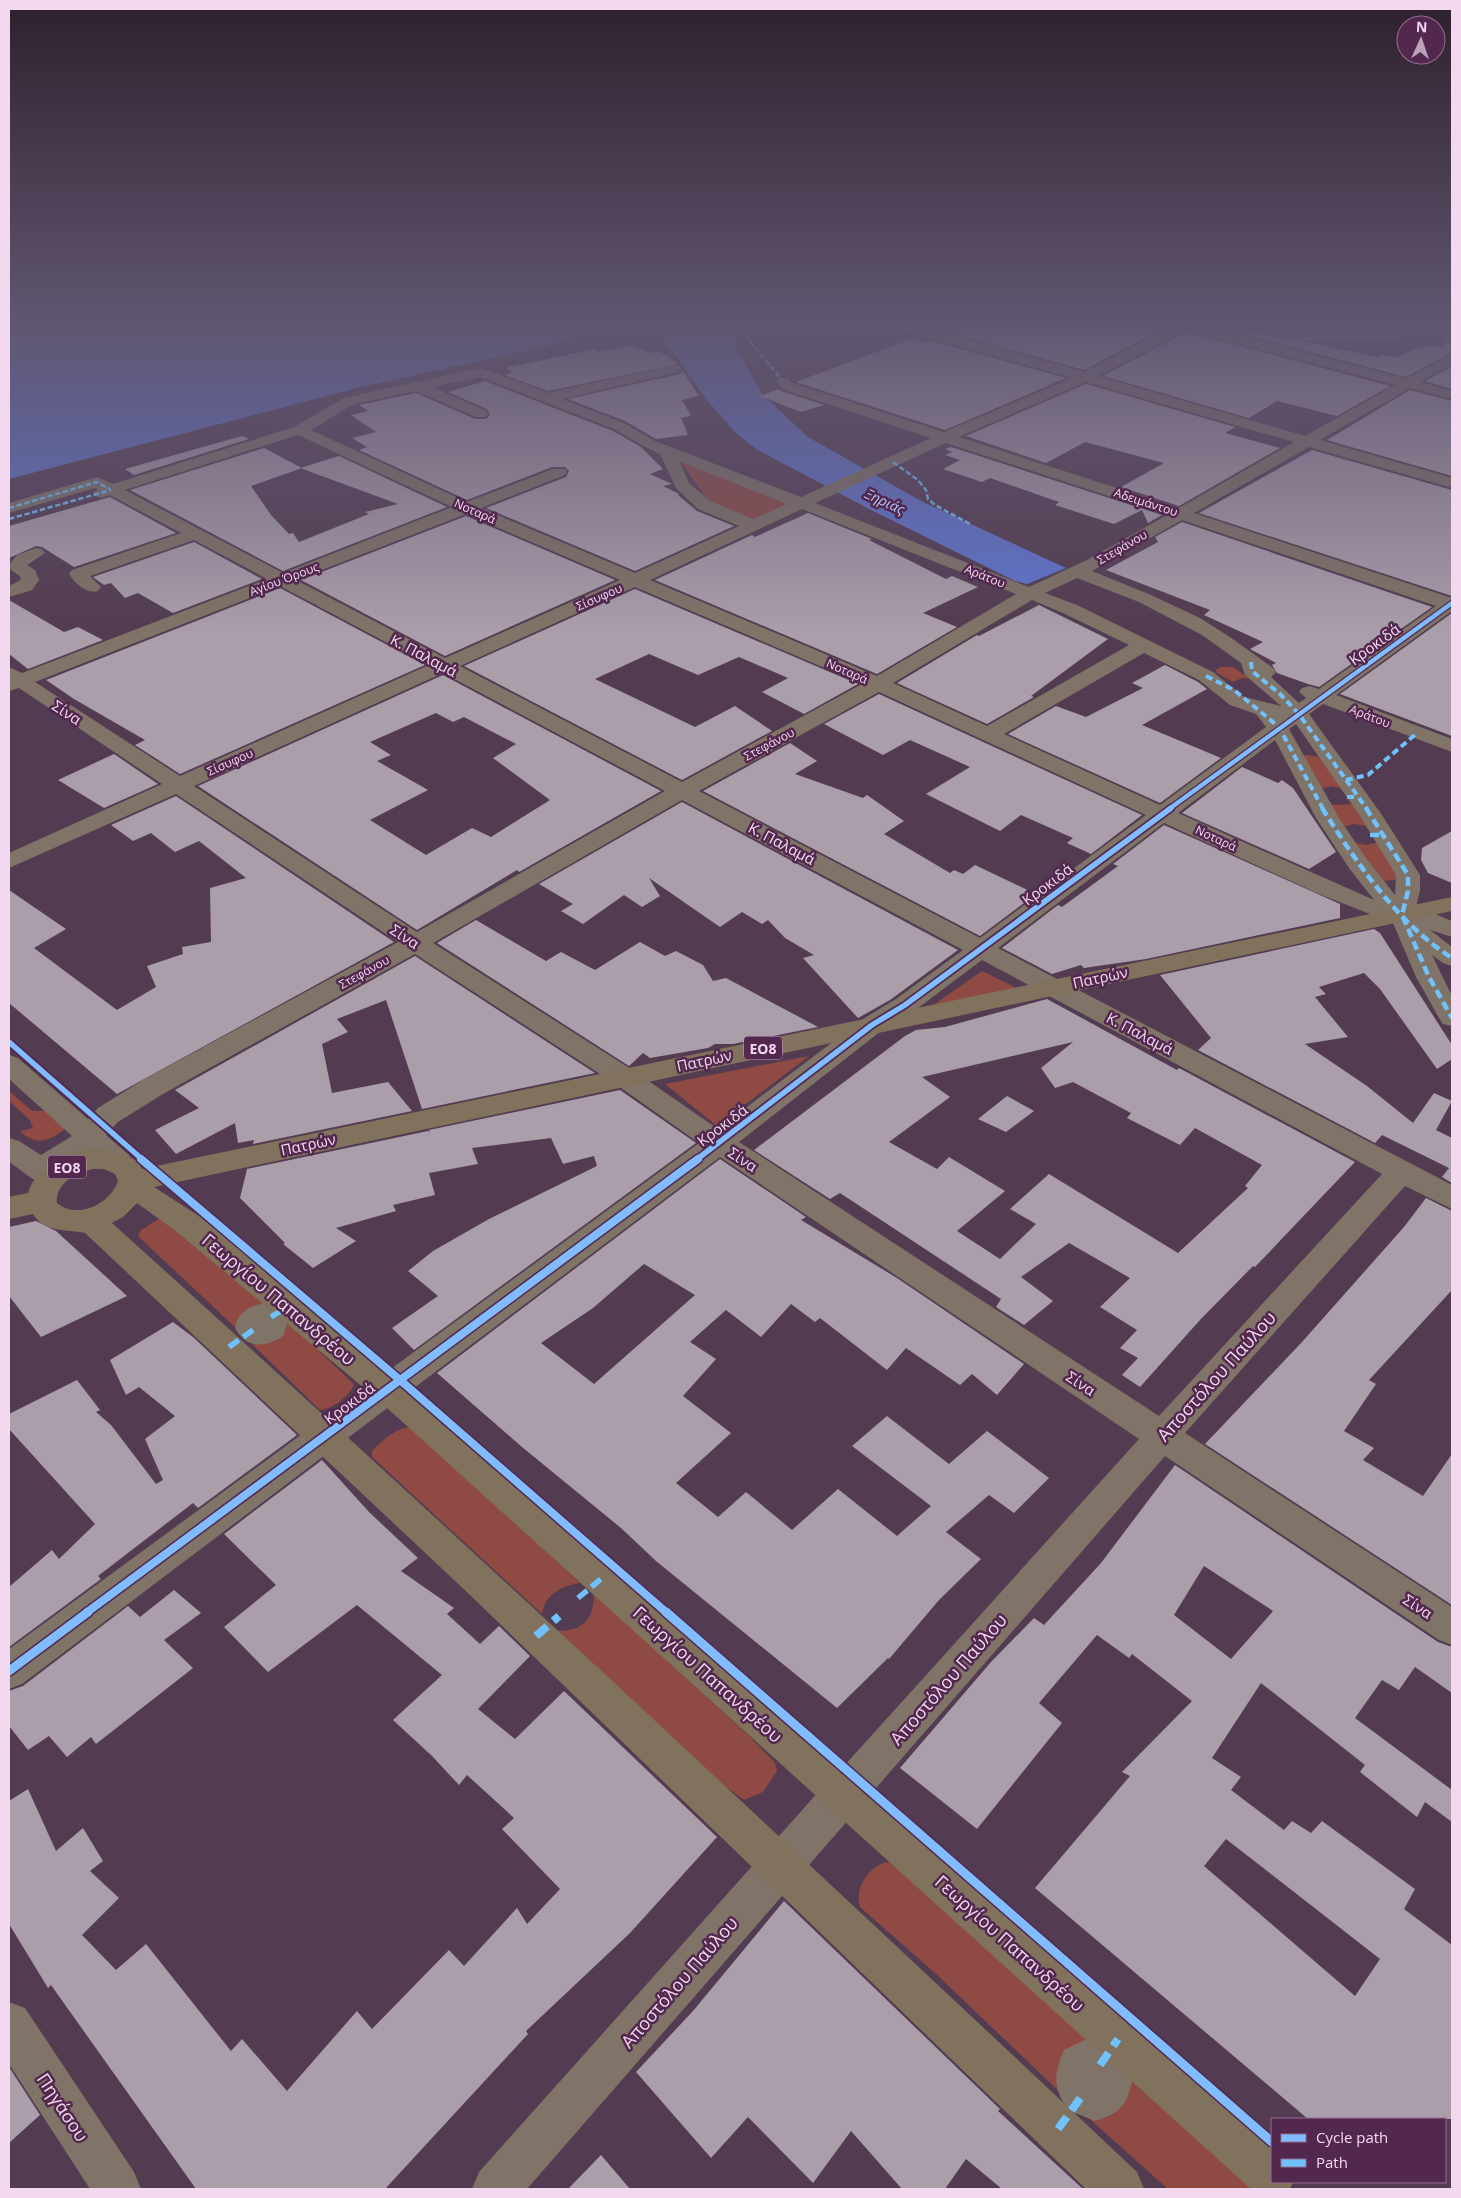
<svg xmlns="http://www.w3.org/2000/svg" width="1461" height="2198" font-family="'Open Sans',sans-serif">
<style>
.green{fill:#8f4a43}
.water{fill:#5f75d0}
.building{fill:#aa9eab;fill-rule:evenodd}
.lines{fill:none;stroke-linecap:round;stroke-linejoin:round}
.minor{fill:#807367;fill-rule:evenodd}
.major{fill:#80725c;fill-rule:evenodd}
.quiet-far4{stroke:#70c2fc;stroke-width:2.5;stroke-dasharray:5.5 2.5;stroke-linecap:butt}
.quiet-far3{stroke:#70c2fc;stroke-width:4;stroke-dasharray:7 4;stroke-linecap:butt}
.quiet-far2{stroke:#70c2fc;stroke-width:4.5;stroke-dasharray:9 4.5;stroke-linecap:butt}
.quiet-far1{stroke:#70c2fc;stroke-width:5.5;stroke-dasharray:12 5.5;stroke-linecap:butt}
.quiet{stroke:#70c2fc;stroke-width:8;stroke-dasharray:15 8;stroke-linecap:butt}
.cycleway-far3-casing{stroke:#52284e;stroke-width:7}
.cycleway-far2-casing{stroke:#52284e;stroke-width:9}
.cycleway-far1-casing{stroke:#52284e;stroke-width:11}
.cycleway-casing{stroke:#52284e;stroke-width:12}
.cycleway-far3{stroke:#80bcff;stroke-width:4.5}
.cycleway-far2{stroke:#80bcff;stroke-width:5.5}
.cycleway-far1{stroke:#80bcff;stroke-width:8}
.cycleway{stroke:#80bcff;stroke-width:9}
.labels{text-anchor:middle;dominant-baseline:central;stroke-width:5;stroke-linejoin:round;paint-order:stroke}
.far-street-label{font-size:12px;fill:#f3d9f0;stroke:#52284e}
.far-water-label{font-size:14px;font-style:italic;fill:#b6c7f9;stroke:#52284e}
.shield{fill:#52284e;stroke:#c3a4bf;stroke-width:1}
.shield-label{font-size:14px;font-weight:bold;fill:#f3d9f0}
.street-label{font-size:15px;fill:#f3d9f0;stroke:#52284e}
.near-street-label{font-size:18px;fill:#f3d9f0;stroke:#52284e}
</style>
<rect width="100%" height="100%" fill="#533c51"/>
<g class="green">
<path d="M679,460L794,506L749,521L711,504Z"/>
<path d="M1220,667H1233L1250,679L1242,678L1233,682L1217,673L1216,670Z"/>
<path d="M1306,755L1320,757L1342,789L1333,786L1321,789L1301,757Z"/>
<path d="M1329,804L1336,805L1352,804L1367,826L1354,824L1342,827Z"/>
<path d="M1351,842L1367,845L1378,842L1398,876L1396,880L1380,881Z"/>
<path d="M982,971L1015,987L1011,991L929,1008Z"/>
<path d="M809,1056L717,1126L665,1084Z"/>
<path d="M9,1091L32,1111H51L65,1126L64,1130C47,1142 36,1146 20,1131L33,1128L30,1120L9,1101Z"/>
<path d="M162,1217L272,1307L239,1331L138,1236L141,1230Z"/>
<path d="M285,1319L354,1384C351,1395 331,1410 320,1410L250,1342Z"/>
<path d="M412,1427L580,1583C562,1586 545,1594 542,1614L372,1457V1451C383,1440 395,1428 412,1427Z"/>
<path d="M594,1594L747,1734L775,1763L777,1771L763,1792L744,1800L718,1781L557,1631C582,1631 594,1620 594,1594Z"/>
<path d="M886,1862L892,1863L1101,2047L1067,2099L935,1973L860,1907C854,1890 868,1867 886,1862Z"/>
<path d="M1117,2064L1256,2189H1168L1084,2114Z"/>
</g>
<g class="water">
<path d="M9,325H610L546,346L357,388L9,479Z"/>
<path d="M654,325H731L737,349L762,394L808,437L921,501L1066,568L1027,584L1015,581L871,510L756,449L736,433L706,399Z"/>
<path d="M1246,325H1452V328C1414,338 1337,347 1298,339C1281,336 1263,330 1246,325Z"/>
</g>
<g class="building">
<path d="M969,325H1166L1169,326L1084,370L952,333Z"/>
<path d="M1254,331L1378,357L1381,355L1396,358L1421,346L1426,347L1432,345L1440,347L1452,341V352L1406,377L1246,335Z"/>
<path d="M1187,332L1390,386L1337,416L1277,401L1249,418L1103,376Z"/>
<path d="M913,338L929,343L932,341L1066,378L945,430L796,382Z"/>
<path d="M632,345L649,353L659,351L678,364L548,391L504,375L513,372L506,368L595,349L599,352Z"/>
<path d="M1452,366V389L1425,381Z"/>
<path d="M683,371L699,396L682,400L691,416L681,418L688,435L656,439L625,421L568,399L680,374Z"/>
<path d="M485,381L613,431L641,447L663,469L650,474L672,484L663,486L679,494L678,495L697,511L734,526L635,571L486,508L566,477L569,471L565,467H552L467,500L359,450L367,447L352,438L376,432L351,415L368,411L359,405L416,393L475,419H486L490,415L487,409L448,392Z"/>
<path d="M1086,384L1235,427L1225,433L1280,448L1179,506L1121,487L1164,463L1085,442L1046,463L966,436Z"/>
<path d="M779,389L781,391L824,405L801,412L760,396Z"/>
<path d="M1410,390L1452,401V476L1327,440Z"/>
<path d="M242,436L249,439L134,475L125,469Z"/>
<path d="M951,447L1162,515L1148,523L1142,510L1114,524L1055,505L1059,502L990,478L982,482L943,469L960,460L945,455L952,452L945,449Z"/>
<path d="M264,448L302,468L251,486L271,515L289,534L293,533L299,542L369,514L365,512L398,504L300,468L339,456L447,507L283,571L130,490Z"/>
<path d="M1312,450L1452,490V596L1199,513Z"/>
<path d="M110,497L176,533L74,567L42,547L36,546L9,558V526Z"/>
<path d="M808,513L872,539L869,540L946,579L952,576L978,587L923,613L957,627L877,674L655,580L752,535L755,537Z"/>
<path d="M466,516L615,580L445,656L301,580Z"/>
<path d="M1182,522L1432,607L1319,687L1308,684L1277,673L1272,665L1276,663L1250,649L1263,642L1204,615L1210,610L1106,570L1158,542L1155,537Z"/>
<path d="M194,542L262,579L173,613L138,593L125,598L111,583L104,585L93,577Z"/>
<path d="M280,588L425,665L180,774L135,745L145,740L74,699L46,680Z"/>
<path d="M635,589L858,684L804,714L762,692L788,678L739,657L698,675L649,654L595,679L695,727L735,706L772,731L682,780L464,666Z"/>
<path d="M9,600L64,632L78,627L103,640L28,669L9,654Z"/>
<path d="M1039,605L1108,639L1031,696L1034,697L987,724L897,683L977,635L979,636Z"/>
<path d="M1452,613V736L1340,694Z"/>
<path d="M1165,665L1198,682L1207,689L1142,725L1221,758L1160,803L1008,734L1056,706L1086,717L1143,688L1132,683Z"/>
<path d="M443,675L661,791L519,872L517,870L417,930L198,786ZM436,713L453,722L464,717L516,744L493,758L550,800L491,837L472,828L426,855L370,820L428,790L377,761L391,755L370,742Z"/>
<path d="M879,694L1142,815L1091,854L1067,843L1073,838L1021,815L1000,831L926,794L970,767L910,740L883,755L824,724Z"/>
<path d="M790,743L817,761L795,774L863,798L867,795L904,821L884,834L950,873L954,870L963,874L975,865L1036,894L980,936L703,791Z"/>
<path d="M114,754L158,784L104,808L58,780Z"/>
<path d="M1242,767L1278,783L1282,780L1293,788L1336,852L1309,869L1182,813Z"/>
<path d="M176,796L394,942L117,1094L9,1003V890L66,929L34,948L117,1010L156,987L147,966L183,954L182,947L211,942L210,888L246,878L199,841L175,852L151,833L133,841L111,825Z"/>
<path d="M682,802L958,950L890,1000L858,1018L803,958L814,955L785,938L768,920L762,924L742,912L720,927L649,878L660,896L642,907L624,895L583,924L561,911L573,904L539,884Z"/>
<path d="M1164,825L1340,904V918L1146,959L1084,968L1081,965L1052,974L1002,948L1058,905L1062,907L1118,866L1113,864Z"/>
<path d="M1452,831V883L1428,873L1421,860L1422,848Z"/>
<path d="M476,920L546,961L561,952L595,970L640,942L665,956L676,951L703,965L713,981L726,978L818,1027L733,1044H715L708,1048L650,1058L643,1053L629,1066L437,943Z"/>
<path d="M1374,929L1380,933L1452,1045V1059L1437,1069L1380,989L1364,973L1319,987L1326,994L1315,997L1348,1037L1305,1044L1367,1086L1413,1123L1434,1093L1452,1101L1436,1130L1452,1138V1183L1442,1177L1449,1168L1382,1135L1375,1143L1198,1050L1211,1038L1160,975Z"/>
<path d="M415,956L595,1073L422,1109L386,1000L337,1019L348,1032L322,1044L332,1093L388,1082L412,1111L253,1144L254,1140L238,1143L235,1123L176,1154L155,1130L199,1108L175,1090Z"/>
<path d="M1047,999L1177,1070L1179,1068L1355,1162L1255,1267L1253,1266L1200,1320L1140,1387L1122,1375L1138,1358L1120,1348L1137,1330L1100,1307L1130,1278L1069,1243L1021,1277L1053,1301L1024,1325L996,1307L1001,1299L840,1193L830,1199L754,1150L905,1036L916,1030L945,1027ZM1073,1042L1041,1068L1055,1088L1073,1082L1131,1113L1127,1118L1180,1145L1195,1128L1262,1165L1245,1186L1248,1188L1178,1253L1049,1174L1010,1209L1036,1224L1000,1259L957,1231L1005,1191L949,1157L937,1169L889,1142L950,1097L922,1077Z"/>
<path d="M620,1090L696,1143L414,1350L392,1328L438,1296L408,1271L433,1251L489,1219L597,1166L594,1156L563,1164L551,1138L472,1148L478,1164L429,1173L435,1195L393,1205L396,1211L336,1228L356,1241L313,1268L283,1244L285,1243L240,1198L247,1169L428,1131L430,1132L429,1130Z"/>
<path d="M1007,1096L1034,1111L1006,1132L978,1119Z"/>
<path d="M720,1159L806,1217L801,1220L897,1278L1024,1364L997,1395L972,1374L960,1385L906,1348L887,1370L820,1318L815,1322L791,1304L761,1337L726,1310L690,1342L716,1359L683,1396L731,1433L676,1483L718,1517L746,1492L792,1530L838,1489L897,1536L931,1506L852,1446L887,1416L949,1464L987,1431L1049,1478L1014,1513L989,1495L946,1532L981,1559L939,1600L889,1659L888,1658L837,1708L656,1561L621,1528L522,1447L437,1373ZM644,1264L695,1295L594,1384L541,1343L593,1308Z"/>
<path d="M1426,1198L1452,1211V1290L1369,1380L1376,1384L1344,1431L1374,1448L1363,1460L1423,1496L1452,1454V1605L1205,1444L1302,1342L1404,1227Z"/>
<path d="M36,1221L56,1231L127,1296L41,1337L9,1296V1227Z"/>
<path d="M173,1322L193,1337L297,1435L198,1508L193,1503L98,1576L101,1579L9,1647V1587L52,1550L59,1559L95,1524L9,1429V1414L77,1380L100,1410L96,1412L111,1425L156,1484L163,1480L145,1439L175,1416L139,1387L126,1395L110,1360Z"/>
<path d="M322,1460L369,1512L418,1558L401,1571L454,1608L447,1614L480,1644L499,1626L530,1656L478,1709L515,1739L564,1691L717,1837L630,1933L526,2031L528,2034L385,2189H196L51,1985L48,1988L9,1924V1801L28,1789L56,1851L83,1828L103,1861L90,1871L119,1898L82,1935L116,1970L146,1944L231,2051L242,2039L287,2091L357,2011L372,2029L449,1950L464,1966L517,1908L527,1924L560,1889L502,1829L514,1818L467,1775L459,1785L432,1756L393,1720L442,1675L357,1605L268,1672L224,1627L276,1585L224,1534Z"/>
<path d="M1175,1465L1438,1642L1452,1647V1693L1415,1667L1399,1690L1382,1680L1355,1718L1452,1790V1822L1425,1802L1417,1817L1360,1772L1365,1765L1261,1683L1212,1758L1241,1777L1231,1790L1284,1830L1292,1821L1311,1833L1322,1821L1415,1889L1404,1909L1452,1945V2119H1308L1035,1888L1130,1776L1122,1772L1192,1701L1132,1654L1129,1658L1097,1635L1039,1703L1062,1723L977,1829L900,1768L991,1662L1034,1618L1044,1625L1101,1563ZM1204,1566L1273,1611L1231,1659L1174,1615ZM1226,1839L1380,1959L1355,1996L1204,1866Z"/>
<path d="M174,1590L201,1613L164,1640L193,1668L96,1744L91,1737L67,1757L49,1736L28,1750L9,1726V1691L23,1686L128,1606L140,1617Z"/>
<path d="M784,1901L1000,2109L998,2111L1083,2189H1002L966,2159L945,2189H902L851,2131L813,2183L748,2117L711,2158L636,2072L693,2011Z"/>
<path d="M9,2067L40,2115L9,2143Z"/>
<path d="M601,2155L630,2189H568Z"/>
</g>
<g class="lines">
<g class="minor">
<path d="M666,325H701C696,331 654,337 648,331L650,328Z"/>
<path d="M892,325H916L943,332L1084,372L1175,325H1200L1406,379L1452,354V364L1420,382L1452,391V399L1410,388L1320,440L1452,478V488L1309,447L1194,513L1452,598V611L1336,695L1452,739V752L1323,704L1309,714L1382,815L1420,875V891L1416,906L1452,921V937L1430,930L1452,947V966L1443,963L1432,955L1452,996V1026L1443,1024L1439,1018L1416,977L1393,923L1319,894L1164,823L998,948L1452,1185V1209L1405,1186L1185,1433L1452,1607V1645L1439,1640L1165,1456L527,2189H472L479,2172L829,1780L844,1766L1139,1439L720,1157L22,1684L9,1689V1649L699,1143L614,1083L415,954L163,1094L118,1122L106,1135L129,1155L133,1162L129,1169C111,1175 103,1164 90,1152L62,1169L67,1177L63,1184C42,1191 26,1173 9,1162V1138L19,1141L41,1155L72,1136L9,1079V1055L18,1058L88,1119L98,1108L143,1080L398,942L176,794L9,868V853L162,784L19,688L9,691V667L22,673L267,579L194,540L90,576L101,587L98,591C86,594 76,584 69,574L72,570L181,533L110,495L101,498L95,496L93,493L98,489L95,488L9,513V503L97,477L113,484L294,427L344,398L481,368L548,393L675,365L680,366L682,369L680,372L562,399L624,423L655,441L801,497L931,438L782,389L776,381L778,378H788L792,383L944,432L1072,378L893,328ZM1187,330L1395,385L1305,436L1098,376ZM480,377L614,429L645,447L660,454L676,488L698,509L739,526L635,573L481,508L565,475L567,472L565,469H553L467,502L311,430L354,404L416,391L476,417H486L488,414L486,411L432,387ZM1086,382L1294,442L1179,508L959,437ZM298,435L452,507L283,573L125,490ZM946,443L1167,515L1089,559L1029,587L815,503ZM679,461L787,504L753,519L710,501L689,483ZM802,509L1016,594L877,676L650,580ZM466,514L620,580L445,658L296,580ZM1182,520L1436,606L1319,689L1309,686L1302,688L1299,692L1306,698L1299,703L1271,677L1276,672L1273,668L1230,637L1200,618L1151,595L1092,571ZM1077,578L1139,602L1202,635L1241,663L1245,675L1281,706L1244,697L1213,672L1077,605L1045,593ZM280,586L429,665L180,776L35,682ZM635,587L862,684L682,782L460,666ZM1032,600L1063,613L1129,645L987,726L893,683ZM1144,653L1199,680L1230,705L1256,714L1266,727L1160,805L1004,734ZM443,673L665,791L417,932L194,786ZM879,692L1146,815L980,938L699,791ZM1296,724L1360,816L1396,875L1395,895L1366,858L1339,818L1289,729ZM1275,740L1316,818L1349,868L1374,900L1178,813ZM682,800L963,950L896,999L863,1019L718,1129L634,1071L433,943ZM982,960L1382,1174L1159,1416L739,1142L881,1031L914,1011Z"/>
<path d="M36,548L42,549L45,553L27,565L35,570L39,580L32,590L9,597V586L21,580L20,576L11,570L9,565L17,555Z"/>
<path d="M265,1303L284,1310L289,1319L283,1336C265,1348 246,1349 235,1328C238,1311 250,1306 265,1303Z"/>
<path d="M9,2002L25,2008L134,2172L141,2189H90L9,2064Z"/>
<path d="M1089,2038L1116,2049L1132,2080C1127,2106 1120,2113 1095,2121L1068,2110C1052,2087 1054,2074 1064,2050Z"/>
</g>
<path class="major" d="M1452,897V911L154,1187L199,1216L400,1380L1272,2145V2182H1293L1290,2189H1251L376,1398L177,1232L137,1203L123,1217L112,1223C458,1535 798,1853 1137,2172L1144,2189H1086L470,1595L85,1233C67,1229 44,1233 33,1214L9,1219V1197L28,1193C40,1157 88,1140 121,1154C131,1157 137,1159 142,1169ZM93,1169H104L115,1174L118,1181C110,1204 78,1220 57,1203C55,1183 76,1173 93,1169Z"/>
<g class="quiet-far4">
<path d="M770,325L756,329L748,335V339L783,381"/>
<path d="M898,325L914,330"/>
<path d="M1183,325L1185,326"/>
<path d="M655,331L695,325"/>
<path d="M1445,338L1452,334"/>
<path d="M893,462L918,480L926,490L928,499L935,505L970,524"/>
<path d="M9,508L97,482L111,490"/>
<path d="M9,519L111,490"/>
</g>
<g class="quiet-far3">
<path d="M1251,662L1252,671L1280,694L1298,713L1367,809"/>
<path d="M1206,676L1234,690L1279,727L1323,809"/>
<path d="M1346,780L1368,775L1417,733"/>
<path d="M1347,797H1358"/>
</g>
<g class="quiet-far2">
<path d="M1322,808C1357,863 1396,922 1452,958"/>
<path d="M1366,808L1408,875V891L1402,915L1429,977L1452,1018"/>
<path d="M1370,835H1383"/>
</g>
<g class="quiet-far1">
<path d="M271,1317L287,1307"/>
<path d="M229,1347L253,1330"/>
<path d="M578,1598L601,1579"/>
</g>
<g class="quiet">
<path d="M536,1636L559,1616"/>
<path d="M1100,2065L1118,2039"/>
<path d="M1058,2129L1084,2093"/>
</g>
<g class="cycleway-far3-casing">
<path id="cycleway-far3" d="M1169,809L1452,603"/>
</g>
<g class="cycleway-far2-casing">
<g id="cycleway-far2">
<path d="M9,1042L143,1160"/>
<path d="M696,1160L872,1025L905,1005L1171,808"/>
</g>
</g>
<g class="cycleway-far1-casing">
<g id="cycleway-far1">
<path d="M141,1159L400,1380L667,1613"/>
<path d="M86,1613L698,1159"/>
</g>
</g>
<g class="cycleway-casing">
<g id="cycleway">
<path d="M666,1612L1272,2142"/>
<path d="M9,1671L88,1612"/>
</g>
</g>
<use href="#cycleway-far3" class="cycleway-far3"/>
<use href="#cycleway-far2" class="cycleway-far2"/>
<use href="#cycleway-far1" class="cycleway-far1"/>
<use href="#cycleway" class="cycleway"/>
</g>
<linearGradient id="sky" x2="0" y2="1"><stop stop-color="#2e212d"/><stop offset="0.51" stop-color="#605670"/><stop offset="1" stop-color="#605670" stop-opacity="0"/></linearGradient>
<rect width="1461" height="633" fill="url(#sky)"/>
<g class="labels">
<g class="far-street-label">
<text transform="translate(1146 502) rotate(18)">Αδειμάντου</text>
<text transform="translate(475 511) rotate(24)">Νοταρά</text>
<text transform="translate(1122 547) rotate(-30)">Στεφάνου</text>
<text transform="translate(985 576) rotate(22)">Αράτου</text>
<text transform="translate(284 579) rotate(-21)">Αγίου Όρους</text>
<text transform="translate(599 597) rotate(-24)">Σίσυφου</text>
<text transform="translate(847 671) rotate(24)">Νοταρά</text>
<text transform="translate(1370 716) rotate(21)">Αράτου</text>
<text transform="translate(769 744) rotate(-28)">Στεφάνου</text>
<text transform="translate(230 762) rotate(-24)">Σίσυφου</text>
<text transform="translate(1216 838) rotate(25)">Νοταρά</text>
<text transform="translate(364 972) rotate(-29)">Στεφάνου</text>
</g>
<g class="far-water-label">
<text transform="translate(885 501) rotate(25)">Ξηριάς</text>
</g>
<g class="shield">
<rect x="744" y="1036.5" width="38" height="23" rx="4"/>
<rect x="48" y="1155.5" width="38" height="23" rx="4"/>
</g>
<g class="shield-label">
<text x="763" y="1048">ΕΟ8</text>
<text x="67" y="1167">ΕΟ8</text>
</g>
<g class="street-label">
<text transform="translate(1374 644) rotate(-36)">Κροκιδά</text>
<text transform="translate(424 655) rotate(28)">Κ. Παλαμά</text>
<text transform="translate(67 712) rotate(33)">Σίνα</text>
<text transform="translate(782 843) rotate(28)">Κ. Παλαμά</text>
<text transform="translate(1047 884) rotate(-37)">Κροκιδά</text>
<text transform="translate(405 936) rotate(33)">Σίνα</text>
<text transform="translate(1100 977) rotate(-12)">Πατρών</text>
<text transform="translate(1140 1033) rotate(28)">Κ. Παλαμά</text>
<text transform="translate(704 1060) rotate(-12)">Πατρών</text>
<text transform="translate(722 1125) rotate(-37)">Κροκιδά</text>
<text transform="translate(308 1144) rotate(-12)">Πατρών</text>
<text transform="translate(743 1159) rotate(33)">Σίνα</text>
<text transform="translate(1081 1383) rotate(33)">Σίνα</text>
<text transform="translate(349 1403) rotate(-37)">Κροκιδά</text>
<text transform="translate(1418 1606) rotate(33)">Σίνα</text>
</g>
<g class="near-street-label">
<text transform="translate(279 1299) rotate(40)">Γεωργίου Παπανδρέου</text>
<text transform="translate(1216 1376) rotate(-48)">Αποστόλου Παύλου</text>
<text transform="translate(708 1674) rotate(42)">Γεωργίου Παπανδρέου</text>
<text transform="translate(948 1679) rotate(-49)">Αποστόλου Παύλου</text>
<text transform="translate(1010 1943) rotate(42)">Γεωργίου Παπανδρέου</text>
<text transform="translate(679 1982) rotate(-49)">Αποστόλου Παύλου</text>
<text transform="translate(63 2107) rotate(57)">Πηγάσου</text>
</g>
</g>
<rect width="1461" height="2198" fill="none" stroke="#f3d9f0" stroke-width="20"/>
<rect x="1271" y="2118" width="175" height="65" fill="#52284e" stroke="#926f8f"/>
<rect x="1281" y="2134" width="25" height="8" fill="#80bcff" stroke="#926f8f"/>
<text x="1316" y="2143" font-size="15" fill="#f3d9f0">Cycle path</text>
<rect x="1281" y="2159" width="25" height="8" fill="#70c2fc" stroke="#926f8f"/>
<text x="1316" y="2168" font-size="15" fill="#f3d9f0">Path</text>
<g transform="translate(1421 40) rotate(3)"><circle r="24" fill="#52284e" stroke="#926f8f"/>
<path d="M0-4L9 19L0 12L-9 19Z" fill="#bba2b8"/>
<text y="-8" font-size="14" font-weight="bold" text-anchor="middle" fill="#f3d9f0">N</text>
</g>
</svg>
